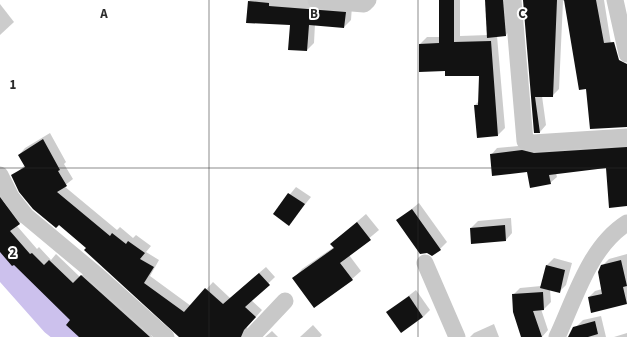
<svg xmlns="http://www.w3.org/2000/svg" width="627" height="337" font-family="'Source Sans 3',sans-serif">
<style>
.shadow{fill:#0003}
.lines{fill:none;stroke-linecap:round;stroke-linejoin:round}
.river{stroke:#ccc1ed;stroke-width:32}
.building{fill:#121212}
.minor{stroke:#c8c8c8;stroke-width:17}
.grid{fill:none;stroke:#2b2b2b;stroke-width:1;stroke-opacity:0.55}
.grid-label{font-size:13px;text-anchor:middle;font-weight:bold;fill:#2b2b2b;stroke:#fff;stroke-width:4;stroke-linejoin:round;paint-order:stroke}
</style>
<rect width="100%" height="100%" fill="#fff"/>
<g class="shadow">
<path d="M250,0H317L352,6L351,20L344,27L315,24L314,43L307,50L291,24L249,2Z"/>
<path d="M440,0H460V36L488,35L486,0H510L512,28L506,35L497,36L505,128L498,135L475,105L479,101L480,75L446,69L420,44L427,37H440Z"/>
<path d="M524,0H604L617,82L627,93V126L587,88L565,1H563L559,89L552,96H542L546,125L540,132H535Z"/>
<path d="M0,4L14,22L0,35Z"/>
<path d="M50,133L66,162L64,164L73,179L64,186L117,230L120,227L133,238L136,235L151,246L146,252L159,260L150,276L191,306L213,282L230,298L266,267L275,277L251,300L262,310L247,327L250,337H181L13,176L25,165L19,155L25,148Z"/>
<path d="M627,142V205L606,167L556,173L557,177L550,183L491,155L497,148L529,145Z"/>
<path d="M0,178L26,217L17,226L37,249L39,247L51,260L56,254L80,277L88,269L156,330L151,335L153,337H81L72,320L0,239Z"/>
<path d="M296,187L311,197L289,224L274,214Z"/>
<path d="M419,203L447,242L440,249L398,220Z"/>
<path d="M366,214L379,230L349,255L361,271L352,279L294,278L302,269L334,247L331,244Z"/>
<path d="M511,218L512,233L506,240L472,243L471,228L478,221Z"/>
<path d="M627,254V303L592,312L589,297L595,291L602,289L603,265L609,259Z"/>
<path d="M554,258L572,263L566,285L559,292L550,289L551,302L544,309H541L548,330L542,337H522L513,295L520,288L541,286L547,265Z"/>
<path d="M416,290L430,310L423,317L388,312Z"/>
<path d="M601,316L606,337H580L577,326L583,320Z"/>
<path d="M494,324L499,337H470L474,333Z"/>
<path d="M313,325L322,335L320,337H300Z"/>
<path d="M272,331L278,337H265Z"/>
<path d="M627,333V337H614Z"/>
</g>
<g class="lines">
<path class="river" d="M0,258L55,320L76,337"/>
</g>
<g class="building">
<path d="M439,0H454V42L491,41L498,136L477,138L474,105H478L479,76H445V71L419,72V44L439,43Z"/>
<path d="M485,0H503L506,36L487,38Z"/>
<path d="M523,0H557L553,97H535L540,133H534Z"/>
<path d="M564,0H596L604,43L614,42L619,60L627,64V127L590,129L586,89L579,90Z"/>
<path d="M248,1L269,3V6L346,12L344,28L309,25L307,51L288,50L290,25L246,23Z"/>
<path d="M43,139L60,170L58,171L67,186L57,192L110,236L112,233L126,244L128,241L145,253L140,259L154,267L144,283L184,312L205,288L223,304L259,273L270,285L245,307L256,317L244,330L241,337H179L84,250L86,248L59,225L56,228L33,209L19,192L11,175L25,167L18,155Z"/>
<path d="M627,147V206L609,208L606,168L549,175L551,184L530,188L527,172L492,176L490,154L522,150L534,153Z"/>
<path d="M288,193L305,204L289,226L273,214Z"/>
<path d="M0,197L20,224L10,231L30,254L32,253L44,265L49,260L73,283L81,275L150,337H79L66,325L70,320L14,265L12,266L0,252Z"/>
<path d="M412,209L441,250L432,256L427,253L420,254L396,220Z"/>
<path d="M357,222L371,240L340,263L353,280L314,308L292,278L334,248L330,244Z"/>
<path d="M505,225L506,241L471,244L470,228Z"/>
<path d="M621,260L627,286L623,287L627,304L591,313L588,297L602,294L598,272L601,265Z"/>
<path d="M546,265L565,270L560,293L540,288Z"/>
<path d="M543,292L544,310L533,311L542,337H521L513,312L512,294Z"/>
<path d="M409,296L423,317L401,333L386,312Z"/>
<path d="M595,321L598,334L588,337H568L573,327Z"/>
</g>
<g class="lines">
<g class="minor">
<path d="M316,0L364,4L368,0"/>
<path d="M513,0L525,141L533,143L627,137"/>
<path d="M615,0L627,54"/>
<path d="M0,175L11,197L26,216L98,276L166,337"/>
<path d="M425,263L457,337"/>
<path d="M251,337L285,301"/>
<path d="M557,337C575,299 589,247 627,223"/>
</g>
</g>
<path class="grid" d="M209,0V337M418,0V337M0,168H627"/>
<g class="grid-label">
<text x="104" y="18">A</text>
<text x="314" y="18">B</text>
<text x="522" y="18">C</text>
<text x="13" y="89">1</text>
<text x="13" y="257">2</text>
</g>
</svg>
